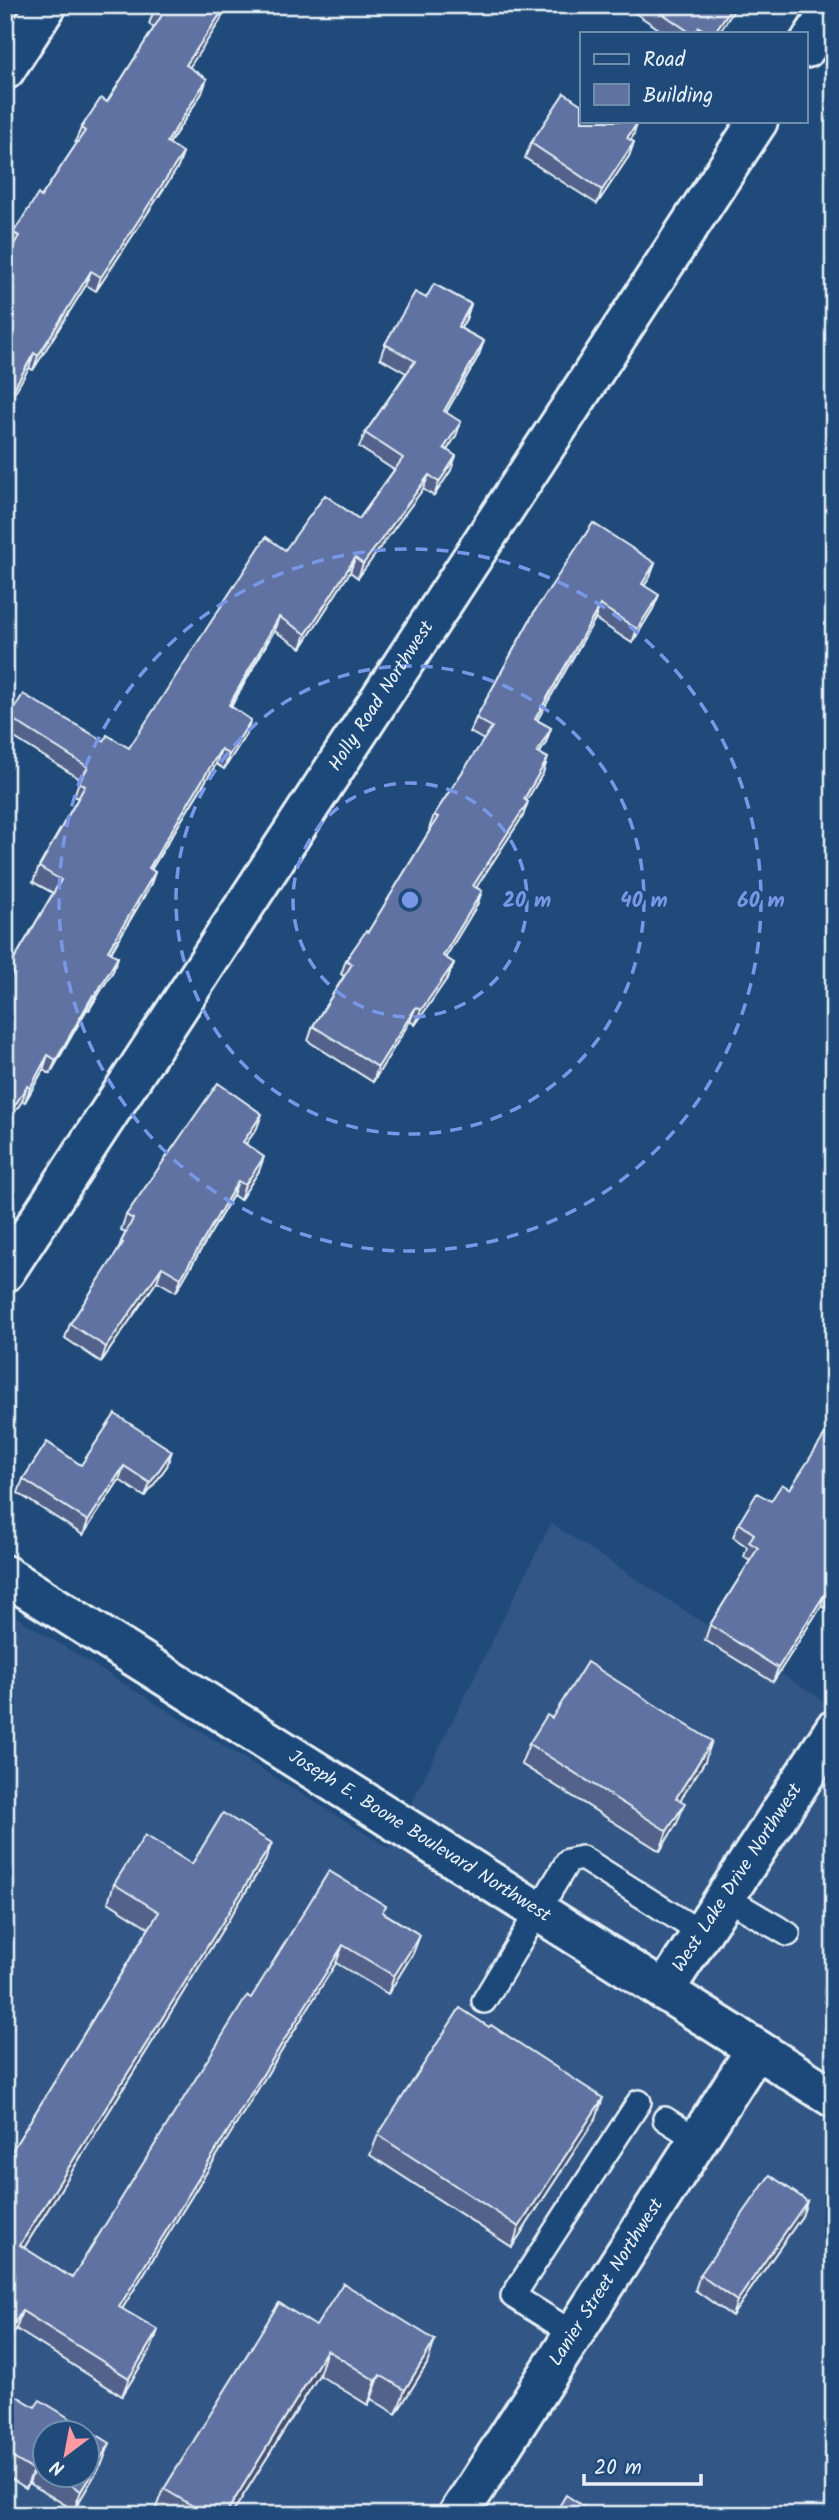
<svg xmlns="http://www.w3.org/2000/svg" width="839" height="2520" font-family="Kalam,sans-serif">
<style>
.built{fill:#325686;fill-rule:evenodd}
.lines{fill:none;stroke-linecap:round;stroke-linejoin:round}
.lane-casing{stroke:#e8f1f8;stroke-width:28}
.street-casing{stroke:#e8f1f8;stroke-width:44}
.secondary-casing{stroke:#e8f1f8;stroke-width:44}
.lane{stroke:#1f4a7a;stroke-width:23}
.street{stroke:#1f4a7a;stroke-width:38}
.secondary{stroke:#1f4a7a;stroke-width:38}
.wall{fill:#52628a;stroke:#e8f1f8;stroke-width:2;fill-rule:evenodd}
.shaded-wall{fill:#425071;stroke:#e8f1f8;stroke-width:2}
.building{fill:#5f72a1;stroke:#e8f1f8;stroke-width:2}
.ring{fill:none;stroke:#7897e6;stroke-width:3.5;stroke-dasharray:12 9}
.labels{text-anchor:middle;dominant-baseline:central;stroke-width:5;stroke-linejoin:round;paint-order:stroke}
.street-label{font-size:19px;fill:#e8f1f8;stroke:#1f4a7a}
.centre{fill:#7897e6;stroke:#1f4a7a;stroke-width:3.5}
.ring-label{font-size:21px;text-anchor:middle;font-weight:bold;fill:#7897e6;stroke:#1f4a7a;stroke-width:5;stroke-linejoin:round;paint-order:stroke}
</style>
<rect width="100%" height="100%" fill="#1f4a7a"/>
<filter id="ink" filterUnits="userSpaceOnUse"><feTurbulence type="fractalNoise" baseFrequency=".0143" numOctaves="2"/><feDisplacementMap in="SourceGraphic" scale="14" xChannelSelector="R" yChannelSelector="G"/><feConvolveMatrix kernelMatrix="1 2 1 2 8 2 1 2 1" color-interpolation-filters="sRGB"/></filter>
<g filter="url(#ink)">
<path class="built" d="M551,1523L834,1708V2515H5V1610L389,1848ZM46,2432H88V2474H46Z"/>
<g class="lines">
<g class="lane-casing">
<g id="lane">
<path d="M725,1897L788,1934"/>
<path d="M484,2001L568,1861L582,1858L701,1933"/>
<path d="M665,2119L698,2140"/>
<path d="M574,2334L513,2296L639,2102"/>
</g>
</g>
<g class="street-casing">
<g id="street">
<path d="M806,48L834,5"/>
<path d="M5,70L47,5"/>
<path id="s1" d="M5,1272L758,121"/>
<path id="s2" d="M664,1991L834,1730"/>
<path id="s3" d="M458,2515L756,2049"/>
</g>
</g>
<g class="secondary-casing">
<g id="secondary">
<path id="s4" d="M5,1575L834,2098"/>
</g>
</g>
<use href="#lane" class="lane"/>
<use href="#street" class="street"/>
<use href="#secondary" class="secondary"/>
</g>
<g class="wall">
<path d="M623,5H735L732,13L719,33H665Z"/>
<path d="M225,7L220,21L189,67L202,93L169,144L183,153L178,167L96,291L86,285L33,370L29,368L11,249L8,247L13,233L41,197L77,143L75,142L81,128L107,102L154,28L149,24L154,10Z"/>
<path d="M582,121L633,136L630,140L634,142L629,156L597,204L525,158L531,143Z"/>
<path d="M426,298L471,304L466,319L461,328L479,355L446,412L456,436L447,450L451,470L434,496L423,489L358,578L350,572L301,648L274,631L231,707L246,734L224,769L216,764L151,870L155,872L150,886L111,953L118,957L113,971L89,1010L87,1009L50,1074L43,1070L25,1102L22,1101L5,1127V977L8,970L53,893L33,882L39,867L78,798L74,796L80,779L5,732V727L9,717L129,748L285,550L359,519L394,470L359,447L365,433L406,373L380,358L385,344Z"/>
<path d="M655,563L650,577L644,586L653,609L632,643L595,619L537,720L551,728L546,742L540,753L543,773L526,801L523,816L476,887L482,891L477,905L445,957L454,963L448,977L415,1025L410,1021L373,1082L308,1041L313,1026L344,976L341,974L346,960L368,932L430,830L429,829L434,815L484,740L470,732L476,718L536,609Z"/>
<path d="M257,1128L246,1144L259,1171L240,1200L233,1195L176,1292L157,1281L101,1362L65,1338L70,1324L116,1255L121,1242L126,1232L121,1230L126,1215Z"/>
<path d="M834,1434V1593L824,1608L821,1606L773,1682L705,1640L710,1625L750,1561L744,1557L747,1547L733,1537L739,1523L790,1489Z"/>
<path d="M81,1465L167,1466L145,1497L119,1480L83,1535L18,1493L23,1479Z"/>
<path d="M552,1718L705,1761L680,1800L677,1823L660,1851L521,1764L529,1744Z"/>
<path d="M265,1861L24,2248L72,2278L251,1998L384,1913L420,1935L413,1953L388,1994L336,1963L122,2309L158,2330L151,2349L122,2396L16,2329L5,2162L149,1928L108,1902L114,1884L192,1864Z"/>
<path d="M596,2118L512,2247L370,2155L378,2135Z"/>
<path d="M807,2201L802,2216L732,2316L695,2290L700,2275Z"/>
<path d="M316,2326L427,2364L396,2414L371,2399L368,2405L319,2375L232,2513L235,2515H158L155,2513L164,2489Z"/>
<path d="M5,2389L103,2461L74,2510L29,2483L26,2488L5,2475ZM46,2432L88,2474H46Z"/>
</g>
<g class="shaded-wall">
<path d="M733,5H735L732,13L719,33H714Z"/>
<path d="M225,7L220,21L181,80L186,65Z"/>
<path d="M207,79L202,93L161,156L167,142Z"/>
<path d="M638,122L633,136L622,152L627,138Z"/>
<path d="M634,142L629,156L597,204L602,190Z"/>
<path d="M183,153L178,167L96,291L101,277Z"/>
<path d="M91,271L86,285L33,370L38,356Z"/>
<path d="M471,304L466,319L453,341L458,327Z"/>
<path d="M484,341L479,355L439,425L444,411Z"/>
<path d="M34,353L29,368L5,409V404Z"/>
<path d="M461,422L456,436L439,462L444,448Z"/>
<path d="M456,456L451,470L434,496L439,482Z"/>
<path d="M429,475L423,489L358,578L363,564Z"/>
<path d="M355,558L350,572L301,648L306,634Z"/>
<path d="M655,563L650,577L636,598L642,584Z"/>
<path d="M659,595L653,609L632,643L637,629Z"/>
<path d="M600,605L595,619L530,733L535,719Z"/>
<path d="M279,617L274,631L223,719L229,705Z"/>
<path d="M251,720L246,734L224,769L229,755Z"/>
<path d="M551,728L546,742L532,766L537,752Z"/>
<path d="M221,749L216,764L143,882L149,868Z"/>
<path d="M548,758L543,773L519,813L524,799Z"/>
<path d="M528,802L523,816L468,900L473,886Z"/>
<path d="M155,872L150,886L103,965L108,951Z"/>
<path d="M482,891L477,905L438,970L443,956Z"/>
<path d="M118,957L113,971L89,1010L95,996Z"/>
<path d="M454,963L448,977L415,1025L421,1010Z"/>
<path d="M93,995L87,1009L50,1074L56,1060Z"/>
<path d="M416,1007L410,1021L373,1082L378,1067Z"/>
<path d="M48,1055L43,1070L25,1102L30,1088Z"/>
<path d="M27,1086L22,1101L5,1127V1121Z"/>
<path d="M262,1114L257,1128L237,1156L243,1142Z"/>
<path d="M264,1157L259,1171L240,1200L245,1185Z"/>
<path d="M238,1181L233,1195L176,1292L181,1278Z"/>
<path d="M162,1267L157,1281L101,1362L106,1347Z"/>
<path d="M172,1451L167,1466L145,1497L150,1483Z"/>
<path d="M124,1466L119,1480L83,1535L88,1521Z"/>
<path d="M834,1587V1593L824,1608L829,1594Z"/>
<path d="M826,1592L821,1606L773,1682L778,1668Z"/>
<path d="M712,1741L705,1761L669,1818L676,1798Z"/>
<path d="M685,1803L677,1823L660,1851L667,1831Z"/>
<path d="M272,1843L265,1861L14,2264L20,2245Z"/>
<path d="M420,1935L413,1953L388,1994L394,1976Z"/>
<path d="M343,1945L336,1963L112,2325L119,2307Z"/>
<path d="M603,2098L596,2118L512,2247L519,2227Z"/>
<path d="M807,2201L802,2216L732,2316L737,2301Z"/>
<path d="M22,2311L16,2329L5,2346V2339Z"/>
<path d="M158,2330L151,2349L122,2396L129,2378Z"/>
<path d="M435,2340L427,2364L396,2414L405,2390Z"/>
<path d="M327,2350L319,2375L231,2515L228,2510Z"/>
<path d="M380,2375L371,2399L368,2405L376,2381Z"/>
<path d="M110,2443L103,2461L74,2510L81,2491Z"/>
<path d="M36,2464L29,2483L26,2488L33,2470Z"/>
</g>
<g class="building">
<path d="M157,5H222L225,7L186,65L207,79L167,142L183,153L101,277L91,271L38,356L34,353L5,404V259L19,236L13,233L38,194L41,197L85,131L81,128L101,98L107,102L162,15L154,10Z"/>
<path d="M650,5H733L714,33H709L699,27L695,33H691Z"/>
<path d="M564,93L582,105V121H637L638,122L627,138L634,142L602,190L531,143Z"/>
<path d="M434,284L471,304L458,327L484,341L444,411L461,422L444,448L456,456L439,482L429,475L363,564L355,558L306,634L279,617L229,705L251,720L229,755L221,749L149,868L155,872L108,951L118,957L95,996L93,995L56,1060L48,1055L30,1088L27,1086L5,1121V987L13,973L8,970L61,880L39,867L85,786L79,782L88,767L9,717L23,694L104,741L107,735L129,748L266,537L285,550L325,495L359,519L403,458L365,433L415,361L385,344L415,292L426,298Z"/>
<path d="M593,523L655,563L642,584L659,595L637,629L600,605L535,719L551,728L537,752L548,758L524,799L528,802L473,886L482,891L443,956L454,963L421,1010L416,1007L378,1067L313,1026L352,964L346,960L366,931L368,932L438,817L434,815L492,727L476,718L536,609Z"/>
<path d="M218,1083L262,1114L243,1142L264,1157L245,1185L238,1181L181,1278L162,1267L106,1347L70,1324L123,1243L121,1242L133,1219L126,1215Z"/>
<path d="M115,1414L172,1451L150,1483L124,1466L88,1521L23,1479L47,1442L81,1465Z"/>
<path d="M828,1430L834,1434V1587L829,1594L826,1592L778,1668L710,1625L758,1548L749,1542L754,1534L739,1523L757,1493L771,1501L782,1484L790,1489Z"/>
<path d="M587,1662L712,1741L676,1798L685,1803L667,1831L529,1744L547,1715L552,1718Z"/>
<path d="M223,1813L272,1843L20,2245L72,2278L247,1996L251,1998L329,1871L386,1906L382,1912L420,1935L394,1976L343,1945L119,2307L158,2330L129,2378L22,2311L5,2339V2162L159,1912L114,1884L145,1835L192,1864Z"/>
<path d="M460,2008L489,2027L491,2025L603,2098L519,2227L378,2135Z"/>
<path d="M770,2175L807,2201L737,2301L700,2275Z"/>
<path d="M343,2283L435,2340L405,2390L380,2375L376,2381L327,2350L228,2510L235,2515H194L198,2509L164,2489L279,2303L316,2326Z"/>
<path d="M5,2389L35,2407L40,2400L110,2443L81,2491L53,2474H88V2432H46V2470L36,2464L33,2470L5,2453Z"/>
<path d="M566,2495L596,2515H554Z"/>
</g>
</g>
<g class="ring">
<circle cx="410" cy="900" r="117"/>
<circle cx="410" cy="900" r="234"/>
<circle cx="410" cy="900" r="351"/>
</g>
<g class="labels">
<g class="street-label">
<text stroke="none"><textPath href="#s1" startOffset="688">Holly Road Northwest</textPath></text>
<text stroke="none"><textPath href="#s4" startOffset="490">Joseph E. Boone Boulevard Northwest</textPath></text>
<text stroke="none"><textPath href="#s2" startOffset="135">West Lake Drive Northwest</textPath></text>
<text stroke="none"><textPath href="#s3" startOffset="276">Lanier Street Northwest</textPath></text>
</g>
</g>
<circle cx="410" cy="900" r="10" class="centre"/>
<g class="ring-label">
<text x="527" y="907">20 m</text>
<text x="644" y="907">40 m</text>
<text x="761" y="907">60 m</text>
</g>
<rect width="839" height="2520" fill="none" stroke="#1f4a7a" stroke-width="28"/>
<rect x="14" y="14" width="811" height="2492" fill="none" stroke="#e8f1f8" stroke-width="2.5" filter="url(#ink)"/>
<rect x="580" y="32" width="228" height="91" fill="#1f4a7a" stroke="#6f8dac" stroke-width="2"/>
<rect x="594" y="54" width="35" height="10" fill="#1f4a7a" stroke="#6f8dac" stroke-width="2"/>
<text x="643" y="66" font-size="21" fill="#e8f1f8">Road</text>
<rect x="594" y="84" width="35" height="21" fill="#5f72a1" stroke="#6f8dac" stroke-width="2"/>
<text x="643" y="102" font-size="21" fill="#e8f1f8">Building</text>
<g transform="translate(66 2454) rotate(212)"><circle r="33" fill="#1f4a7a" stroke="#6f8dac" stroke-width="2"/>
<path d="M0-5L12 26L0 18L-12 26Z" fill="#ff9aa2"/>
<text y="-10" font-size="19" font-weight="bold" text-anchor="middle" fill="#e8f1f8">N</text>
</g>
<path d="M584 2474v10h117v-10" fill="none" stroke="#e8f1f8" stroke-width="3.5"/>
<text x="594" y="2474" font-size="21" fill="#e8f1f8" stroke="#1f4a7a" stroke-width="5" paint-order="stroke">20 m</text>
</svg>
